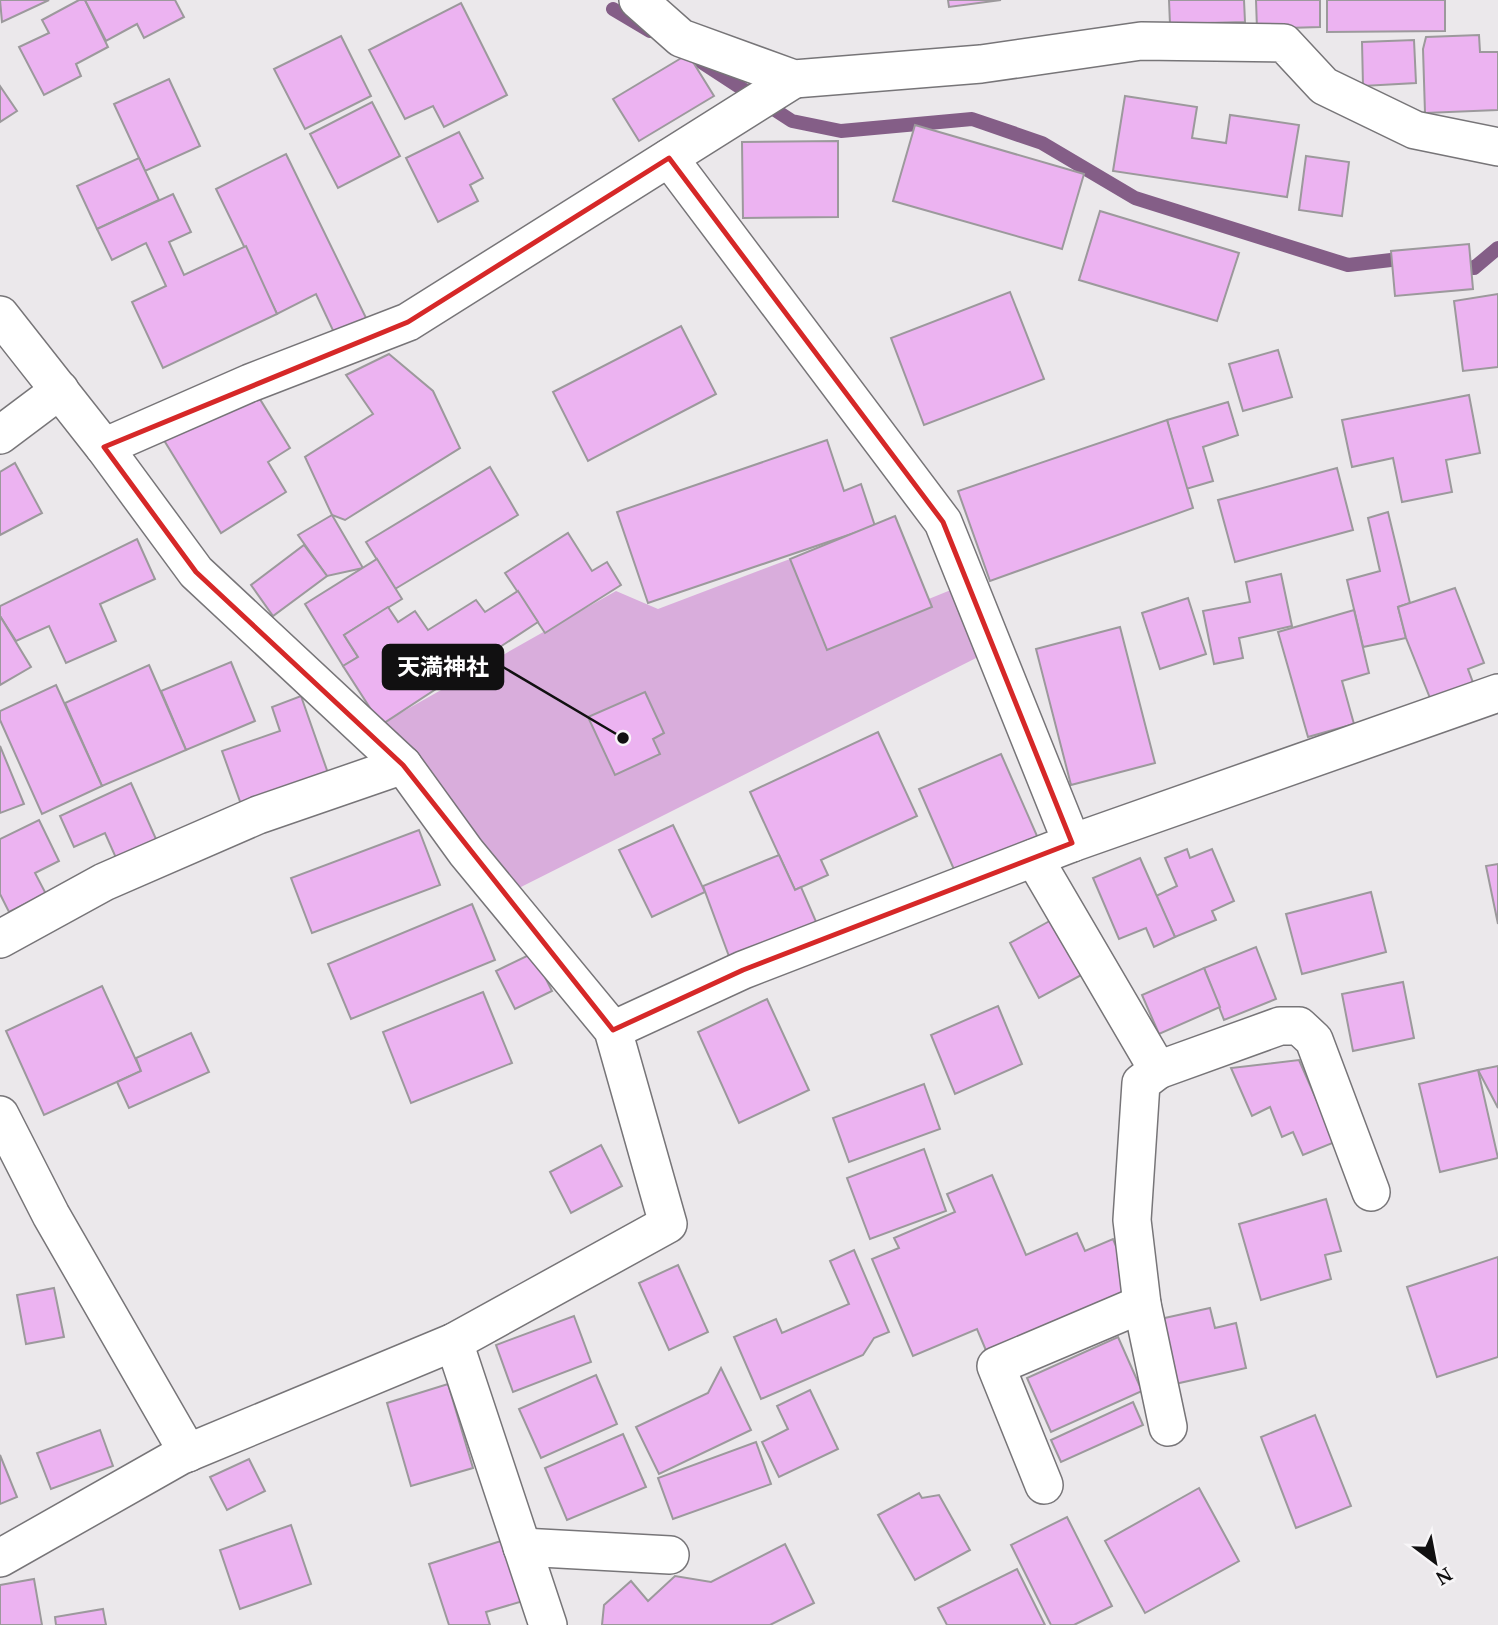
<svg xmlns="http://www.w3.org/2000/svg" width="1498" height="1625" font-family="'Noto Serif','Noto Sans JP',serif">
<style>
.green{fill:#d9addc}
.lines{fill:none;stroke-linecap:round;stroke-linejoin:round}
.stream{stroke:#845e87;stroke-width:14}
.building{fill:#ecb3f1;stroke:#9c999c;stroke-width:2}
.street-casing{stroke:#777578;stroke-width:40}
.street{stroke:#fff;stroke-width:37}
.marked{fill:none;stroke:#d62828;stroke-width:5;stroke-linejoin:round}
.leader{fill:none;stroke:#111011;stroke-width:2.5}
.callout-dot{fill:#111011;stroke:#f8f6f8;stroke-width:2.5}
.callout{fill:#111011;stroke:#111011;stroke-width:2.5}
.callout-label{font-size:23px;text-anchor:middle;font-weight:bold;fill:#fff}
</style>
<rect width="100%" height="100%" fill="#ebe8eb"/>
<path class="green" d="M790,559L823,642L968,583L994,649L503,896L381,724L616,591L658,609Z"/>
<g class="lines">
<g class="stream">
<path d="M613,9L650,31"/>
<path d="M695,58L792,121L841,131L972,119L1042,143L1135,198L1348,265L1408,258"/>
<path d="M1452,265L1474,268L1498,248"/>
</g>
</g>
<g class="building">
<path d="M0,0H49L2,22Z"/>
<path d="M79,0H85L108,47L76,64L81,76L44,95L19,47L49,33L42,20Z"/>
<path d="M85,0H175L184,17L144,38L137,24L106,41Z"/>
<path d="M948,0H1001L949,7Z"/>
<path d="M1169,0H1244L1245,22L1170,24Z"/>
<path d="M1256,0H1320V27L1257,29Z"/>
<path d="M1327,0H1445V31L1327,32Z"/>
<path d="M461,3L507,95L444,127L433,106L405,119L369,50Z"/>
<path d="M1479,35L1480,52H1498V110L1425,113L1423,49L1426,37Z"/>
<path d="M341,36L371,96L305,129L274,69Z"/>
<path d="M1414,40L1416,83L1363,86L1362,42Z"/>
<path d="M688,54L714,96L639,141L613,99Z"/>
<path d="M169,79L200,146L145,171L114,104Z"/>
<path d="M0,86L17,111L0,122Z"/>
<path d="M1125,96L1197,107L1192,138L1226,143L1230,115L1299,125L1287,197L1113,171Z"/>
<path d="M372,102L400,156L338,188L310,134Z"/>
<path d="M915,125L1084,174L1062,249L893,201Z"/>
<path d="M459,132L483,178L470,185L478,201L438,222L406,158Z"/>
<path d="M838,141V217L743,218L742,142Z"/>
<path d="M286,154L369,324L337,339L316,294L277,314L216,189Z"/>
<path d="M1306,156L1349,162L1342,216L1299,210Z"/>
<path d="M139,158L159,200L97,229L77,186Z"/>
<path d="M173,194L191,232L169,242L184,275L246,246L277,314L163,368L132,302L166,286L146,243L112,260L97,229Z"/>
<path d="M1100,211L1239,253L1217,321L1079,280Z"/>
<path d="M1469,244L1473,289L1395,296L1391,251Z"/>
<path d="M1010,292L1044,379L924,425L891,338Z"/>
<path d="M1498,294V367L1463,371L1454,301Z"/>
<path d="M681,326L716,394L588,461L553,392Z"/>
<path d="M1278,350L1292,397L1243,411L1229,364Z"/>
<path d="M389,354L433,391L460,448L345,520L332,515L305,457L373,414L346,375Z"/>
<path d="M250,383L290,448L268,462L286,492L221,533L162,437Z"/>
<path d="M1469,395L1480,453L1446,460L1452,492L1402,502L1393,458L1352,467L1342,420Z"/>
<path d="M1228,402L1238,435L1203,447L1213,481L1186,489L1167,420Z"/>
<path d="M1167,420L1193,508L990,581L958,491Z"/>
<path d="M827,440L844,491L861,484L875,526L648,603L617,512Z"/>
<path d="M15,463L42,513L0,535V472Z"/>
<path d="M490,467L518,515L395,589L366,542Z"/>
<path d="M1337,468L1353,530L1235,562L1218,500Z"/>
<path d="M1388,512L1410,603L1398,607L1406,638L1363,647L1347,580L1380,571L1368,518Z"/>
<path d="M332,515L363,568L327,576L298,535Z"/>
<path d="M895,516L932,607L827,650L790,559Z"/>
<path d="M568,533L592,571L607,562L621,585L545,633L505,573Z"/>
<path d="M137,539L155,579L100,604L116,641L66,663L49,626L16,641L0,616V606Z"/>
<path d="M304,545L327,576L273,616L251,585Z"/>
<path d="M377,559L402,599L344,635L358,657L343,666L305,604Z"/>
<path d="M1281,574L1292,626L1239,638L1243,658L1214,664L1203,611L1250,602L1246,582Z"/>
<path d="M1455,588L1484,663L1468,669L1475,688L1432,703L1406,638L1398,607Z"/>
<path d="M518,591L538,622L381,725L343,666L358,657L344,635L388,607L398,622L415,611L428,630L476,600L485,612Z"/>
<path d="M1188,598L1206,654L1160,669L1142,613Z"/>
<path d="M1354,610L1369,673L1342,681L1354,724L1308,737L1278,632Z"/>
<path d="M0,616L31,667L0,685Z"/>
<path d="M1120,627L1155,763L1071,785L1036,649Z"/>
<path d="M231,662L255,721L186,750L161,691Z"/>
<path d="M149,665L186,750L102,786L65,703Z"/>
<path d="M56,685L102,786L42,814L0,720V711Z"/>
<path d="M645,692L664,733L653,739L660,754L615,775L588,717Z"/>
<path d="M301,696L329,776L242,807L222,751L280,731L272,707Z"/>
<path d="M878,732L917,816L821,860L828,875L795,890L750,792Z"/>
<path d="M0,746L24,804L0,813Z"/>
<path d="M1001,754L1041,845L959,881L919,789Z"/>
<path d="M131,783L160,848L120,867L105,833L74,847L60,816Z"/>
<path d="M39,820L59,861L35,873L46,894L9,912L0,894V839Z"/>
<path d="M673,825L705,892L652,917L619,850Z"/>
<path d="M419,830L440,885L312,933L291,878Z"/>
<path d="M1187,849L1190,858L1212,849L1234,901L1212,911L1216,920L1175,937L1156,896L1177,886L1165,858Z"/>
<path d="M779,855L795,890L801,887L817,924L730,959L703,886Z"/>
<path d="M1140,858L1175,937L1154,947L1146,928L1119,939L1093,878Z"/>
<path d="M1498,864V924L1486,866Z"/>
<path d="M1371,892L1386,952L1302,974L1286,914Z"/>
<path d="M472,904L495,960L351,1019L328,964Z"/>
<path d="M1055,918L1085,973L1039,998L1010,943Z"/>
<path d="M1256,947L1276,999L1224,1020L1204,968Z"/>
<path d="M533,953L552,991L515,1009L496,971Z"/>
<path d="M1204,968L1220,1007L1159,1034L1142,995Z"/>
<path d="M1403,982L1414,1038L1353,1051L1342,994Z"/>
<path d="M102,986L141,1071L44,1115L6,1031Z"/>
<path d="M483,992L512,1063L411,1103L383,1032Z"/>
<path d="M767,999L809,1090L739,1123L698,1032Z"/>
<path d="M998,1006L1022,1064L955,1094L931,1035Z"/>
<path d="M191,1033L209,1072L129,1108L117,1082L141,1071L136,1058Z"/>
<path d="M1299,1060L1335,1142L1303,1155L1293,1132L1282,1137L1270,1107L1252,1116L1231,1068Z"/>
<path d="M1498,1066V1108L1478,1070Z"/>
<path d="M1478,1070L1498,1158L1440,1172L1419,1084Z"/>
<path d="M924,1084L940,1129L849,1162L833,1118Z"/>
<path d="M601,1145L622,1186L571,1213L550,1172Z"/>
<path d="M924,1149L946,1211L870,1239L847,1178Z"/>
<path d="M992,1175L1026,1255L1077,1233L1085,1251L1113,1239L1138,1298L990,1360L977,1329L913,1356L872,1259L899,1248L894,1238L955,1212L947,1194Z"/>
<path d="M1326,1199L1341,1251L1325,1255L1331,1279L1261,1300L1239,1224Z"/>
<path d="M854,1250L889,1332L874,1338L863,1355L761,1399L734,1337L776,1319L782,1333L849,1304L830,1261Z"/>
<path d="M1498,1257V1357L1437,1377L1407,1287Z"/>
<path d="M678,1265L708,1332L669,1350L639,1283Z"/>
<path d="M54,1288L64,1337L26,1344L17,1295Z"/>
<path d="M1210,1308L1215,1328L1236,1323L1246,1368L1175,1384L1160,1319Z"/>
<path d="M574,1316L591,1362L513,1392L496,1345Z"/>
<path d="M1118,1337L1142,1391L1051,1432L1027,1378Z"/>
<path d="M721,1368L751,1430L659,1474L636,1427L708,1393Z"/>
<path d="M596,1375L617,1424L541,1458L519,1409Z"/>
<path d="M448,1384L473,1468L411,1486L387,1403Z"/>
<path d="M810,1390L838,1449L779,1477L762,1442L788,1429L777,1406Z"/>
<path d="M1133,1402L1143,1425L1061,1462L1051,1440Z"/>
<path d="M1315,1415L1351,1506L1296,1528L1261,1437Z"/>
<path d="M100,1430L113,1466L51,1489L37,1453Z"/>
<path d="M623,1434L646,1487L567,1520L545,1468Z"/>
<path d="M756,1442L771,1484L673,1519L658,1478Z"/>
<path d="M0,1455L17,1497L0,1504Z"/>
<path d="M249,1459L265,1491L227,1510L210,1477Z"/>
<path d="M1199,1488L1239,1561L1145,1613L1105,1541Z"/>
<path d="M919,1493L922,1498L939,1495L970,1550L915,1580L878,1515Z"/>
<path d="M1067,1517L1112,1606L1074,1625H1051L1011,1545Z"/>
<path d="M291,1525L311,1584L240,1609L220,1550Z"/>
<path d="M504,1540L523,1601L486,1612L490,1625H449L429,1564Z"/>
<path d="M785,1544L814,1603L770,1625H602L604,1605L631,1581L648,1601L675,1576L711,1582Z"/>
<path d="M1017,1569L1045,1625H947L938,1608Z"/>
<path d="M34,1579L42,1625H0V1585Z"/>
<path d="M103,1609L106,1625H56L55,1617Z"/>
</g>
<g class="lines">
<g class="street-casing">
<g id="street">
<path d="M638,0L681,38L794,79L981,64L1141,41L1284,43L1324,86L1415,130L1498,147"/>
<path d="M669,158L943,522L1072,843"/>
<path d="M0,315L104,447L196,572L403,765L466,852L613,1030L668,1224L454,1342L180,1456L0,1558"/>
<path d="M0,435L60,390"/>
<path d="M104,447L250,383L408,322L794,79"/>
<path d="M1034,858L1158,1070L1280,1026H1299L1314,1040L1371,1192"/>
<path d="M0,939L104,882L258,815L403,765"/>
<path d="M613,1030L743,970L1072,843L1498,693"/>
<path d="M1158,1070L1141,1083L1132,1220L1142,1304L1168,1427"/>
<path d="M0,1115L51,1215L188,1453"/>
<path d="M454,1342L548,1625"/>
<path d="M1044,1485L996,1366L1142,1304"/>
<path d="M522,1547L670,1555"/>
</g>
</g>
<use href="#street" class="street"/>
</g>
<path class="marked" d="M669,158L943,522L1072,843L743,970L613,1030L403,765L196,572L104,447L408,322Z"/>
<path class="leader" d="M623 738L503 667"/>
<circle class="callout-dot" cx="623" cy="738" r="7"/>
<rect class="callout" x="383" y="645" width="120" height="44" rx="7"/>
<g class="callout-label">
<text x="443" y="675">天満神社</text>
</g>
<g transform="translate(1435 1562) rotate(148)" stroke="#f8f6f8" stroke-width="5" paint-order="stroke">
<path d="M0-5L12 26L0 18L-12 26Z" fill="#111011"/>
<text y="-10" font-size="19" font-weight="bold" text-anchor="middle" fill="#111011">N</text>
</g>
</svg>
